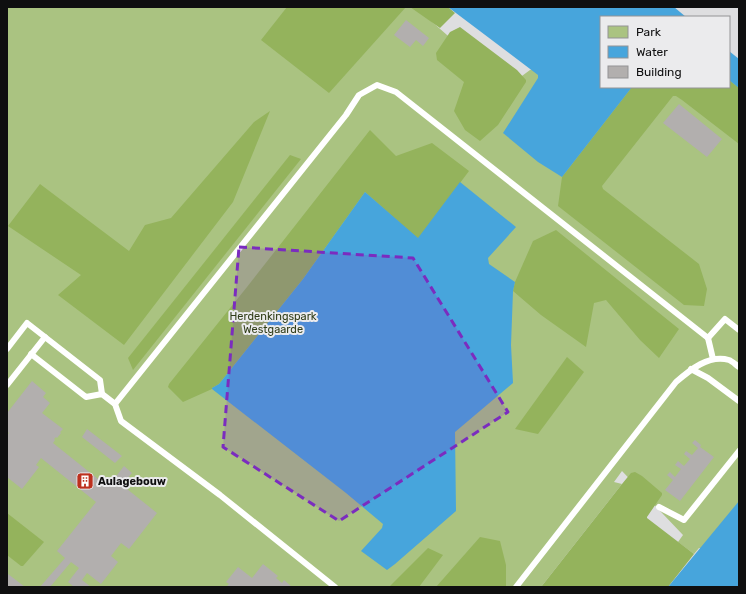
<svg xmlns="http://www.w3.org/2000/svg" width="746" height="594" font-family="Rubik,sans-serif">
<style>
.green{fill:#aac381}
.forest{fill:#94b35c}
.water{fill:#47a5dc}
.building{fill:#b2afae}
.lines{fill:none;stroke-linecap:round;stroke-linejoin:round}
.lane{stroke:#fff;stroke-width:6}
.marked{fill:#7b2cbf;fill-opacity:0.2;stroke:#7b2cbf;stroke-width:3;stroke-dasharray:8 5;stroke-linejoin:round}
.labels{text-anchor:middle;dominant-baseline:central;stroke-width:4;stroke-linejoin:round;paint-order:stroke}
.park-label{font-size:11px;fill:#2f3c17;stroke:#ebebed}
.poi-label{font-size:11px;font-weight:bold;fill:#0f0f10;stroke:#ebebed;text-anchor:start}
</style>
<rect width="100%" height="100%" fill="#dedee0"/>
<path class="green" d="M7,7H415L455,42L499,93L530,70L601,52V87H729V73L739,80V556L699,548L694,554L678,542L683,535L622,471L614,482L622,484L541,587H7Z"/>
<g class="forest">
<path d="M287,7H406L329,93L261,40Z"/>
<path d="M410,7H448L455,13L440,28Z"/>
<path d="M460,27L517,70L526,80V82L498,125L480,141L465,130L454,111L464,82L437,60L436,53L450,32Z"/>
<path d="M729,80L739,88V144L682,100L676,96H673L602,186L603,189L699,264L707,289L704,306L684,305L558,206L562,177L632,87H729Z"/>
<path d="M270,111L233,202L124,345L58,295L81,275L8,226L40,184L129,251L145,225L171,218L254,122Z"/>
<path d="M370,130L396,156L432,143L469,171L418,239L365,192L303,279L219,384L212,388V389L183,402L168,387L169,384L247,287Z"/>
<path d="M290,155L301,159L133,370L128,358Z"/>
<path d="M556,230L679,329L659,358L640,340L606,300L594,303L586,347L541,315L513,291L515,282L533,241Z"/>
<path d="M567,357L584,372L538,434L515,429Z"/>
<path d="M635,472L642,476L662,493V495L647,517V518L694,554L668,587H541L622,484L631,473Z"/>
<path d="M7,513L44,542L23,566H21L7,555Z"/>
<path d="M480,537L500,541L506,565V587H436Z"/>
<path d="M428,548L443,555L419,587H392L390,586Z"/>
</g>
<g class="water">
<path d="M448,7H674L686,17H601V87H632L562,177L538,162L503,133L538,78V75Z"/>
<path d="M729,51L739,59V88L729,80Z"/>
<path d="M460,182L516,227L488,258L489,264L515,282L513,291L511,345L513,383L455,432L456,511L395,564L387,570L361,551L382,528L383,524L346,493L212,389V388L219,384L303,279L365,192L418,238Z"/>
<path d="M739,501V587H668Z"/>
</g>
<g class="building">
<path d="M406,20L429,38L423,46L416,40L410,47L394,35Z"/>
<path d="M679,104L722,139L707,157L663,123Z"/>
<path d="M32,381L46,393L43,397L50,403L42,413L63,429L60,432L61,433L57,438L56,437L54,439L55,440L53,443L108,487L124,466L132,473L122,485L157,513L129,549L121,543L111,556L118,562L101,584L87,573L82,580L91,587H74L68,582L79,568L71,562L50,587H40L65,558L57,551L96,502L41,458L36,465L39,467L22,489L7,477V435L9,433L7,432V413Z"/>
<path d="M87,429L122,456L115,463L82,437Z"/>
<path d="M695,440L701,445L700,447L714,457L680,501L665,490L673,480L667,475L670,472L675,477L681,469L675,465L678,461L684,466L690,459L684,454L686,451L692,455L698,448L692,443Z"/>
<path d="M263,564L278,576L276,578L282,583L284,580L292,587H226L229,584L226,582L238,567L252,578Z"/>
<path d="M7,573L8,574L25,587H7Z"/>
</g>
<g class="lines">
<g class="lane">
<path d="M708,338L725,319L739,330"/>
<path d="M7,349L27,323L100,380L102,394"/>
<path d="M31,354L86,397L102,394L115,404L121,421L220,495L335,587"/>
<path d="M691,369L708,378L739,401"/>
<path d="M7,385L45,337"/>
<path d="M115,404L346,115L359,95L377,85L396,92L708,338L713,359"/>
<path d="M659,507L684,520L739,451"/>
<path d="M516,587L676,382C690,370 709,354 729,360C732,361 736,365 739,367"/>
</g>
</g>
<path class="marked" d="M239,247L413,258L508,412L339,521L223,447Z"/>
<defs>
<g id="building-square" transform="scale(0.9)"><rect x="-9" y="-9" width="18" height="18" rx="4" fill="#bd301e" stroke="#ebebed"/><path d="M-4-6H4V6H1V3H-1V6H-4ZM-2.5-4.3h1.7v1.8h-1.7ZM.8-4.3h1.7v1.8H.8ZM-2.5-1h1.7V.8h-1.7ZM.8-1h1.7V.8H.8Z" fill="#fff"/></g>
</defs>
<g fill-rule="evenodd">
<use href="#building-square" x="85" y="481"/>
</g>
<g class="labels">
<g class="park-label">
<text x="273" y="316">Herdenkingspark<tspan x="273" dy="13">Westgaarde</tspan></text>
</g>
<g class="poi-label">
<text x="98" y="481">Aulagebouw</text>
</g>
</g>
<rect width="746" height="594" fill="none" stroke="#0f0f10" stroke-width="16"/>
<rect x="600" y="16" width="130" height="72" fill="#ebebed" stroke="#939395"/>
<rect x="608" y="26" width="20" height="12" fill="#aac381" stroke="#939395"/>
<text x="636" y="36" font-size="12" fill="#0f0f10">Park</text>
<rect x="608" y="46" width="20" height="12" fill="#47a5dc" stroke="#939395"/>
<text x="636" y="56" font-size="12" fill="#0f0f10">Water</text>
<rect x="608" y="66" width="20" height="12" fill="#b2afae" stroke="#939395"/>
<text x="636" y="76" font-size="12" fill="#0f0f10">Building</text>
</svg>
